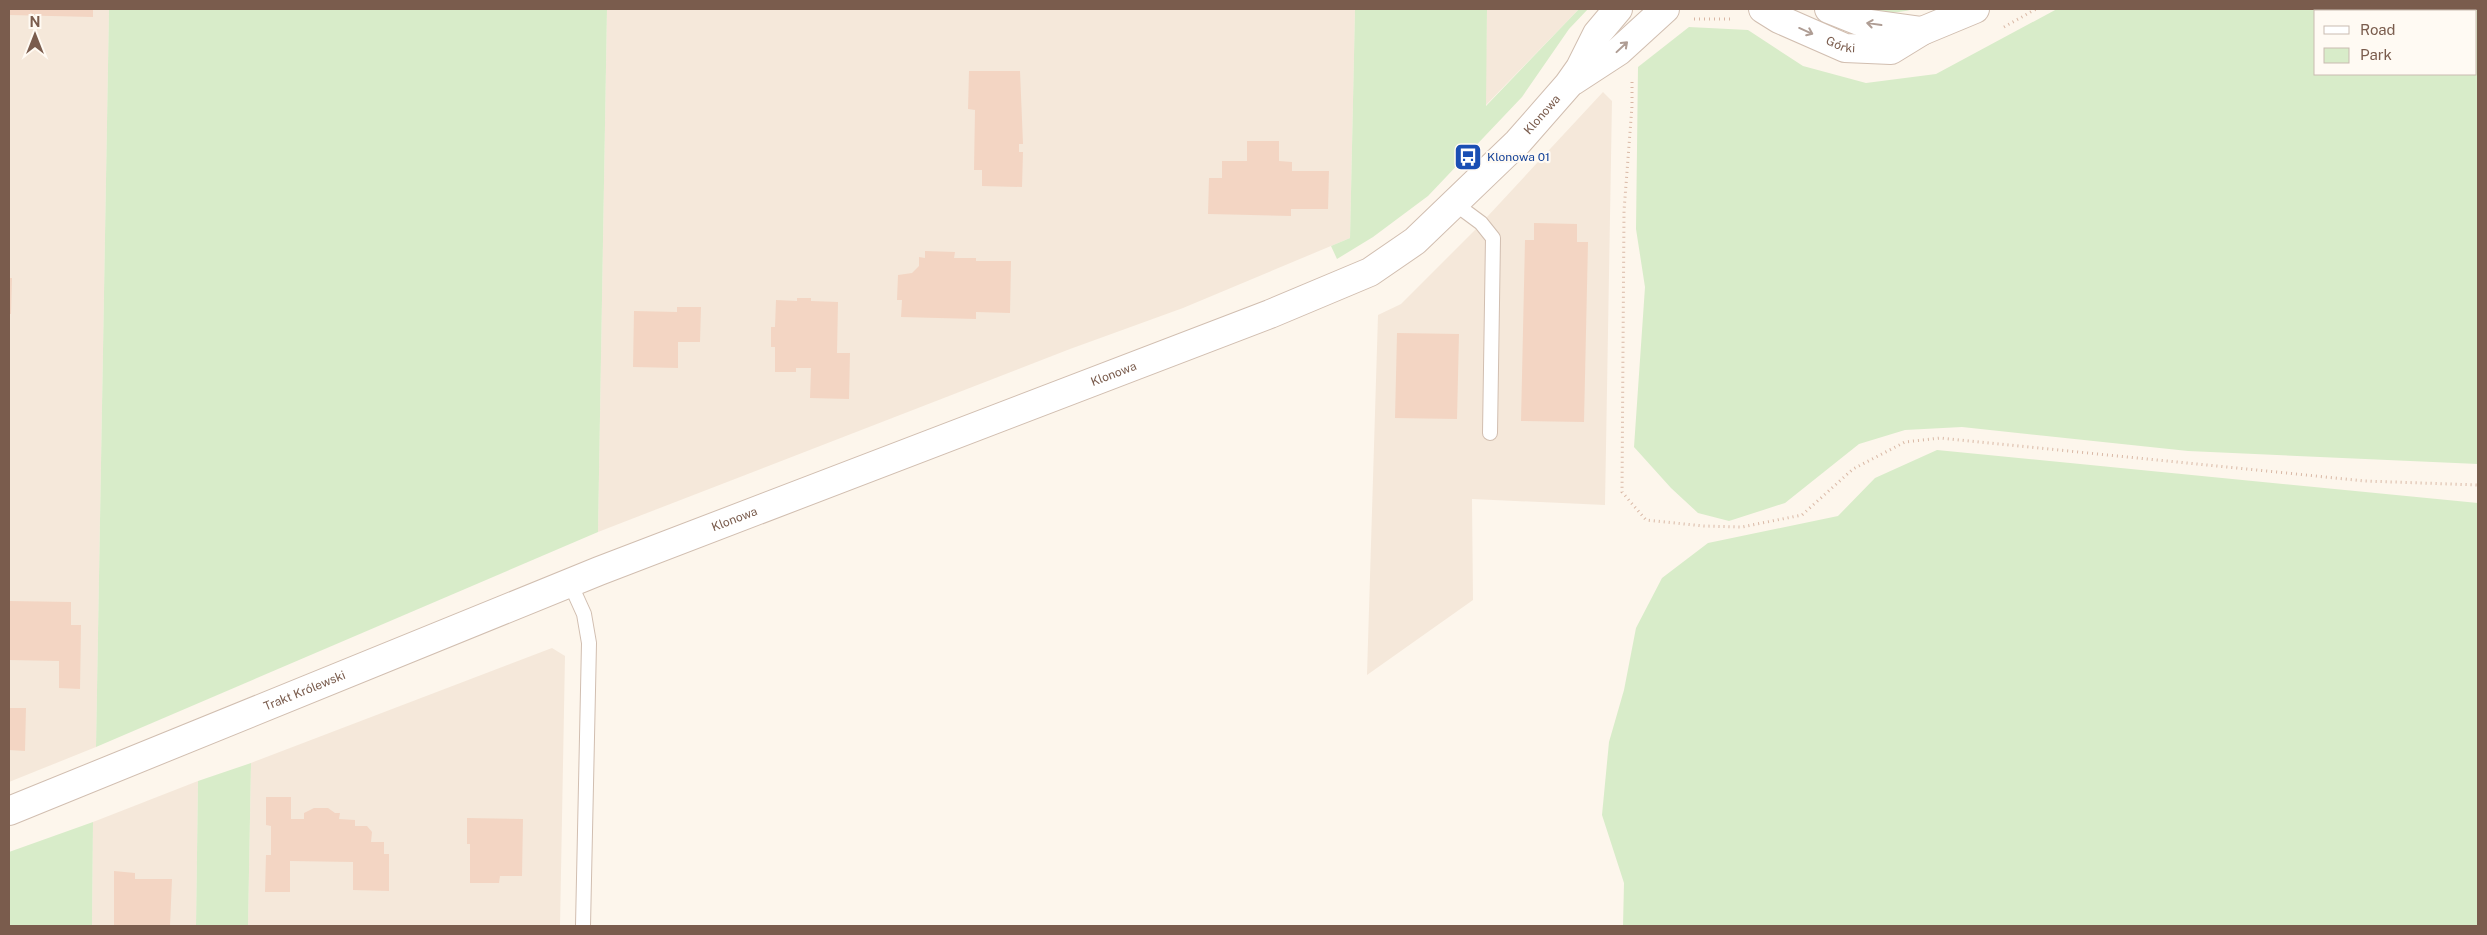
<svg xmlns="http://www.w3.org/2000/svg" width="2487" height="935" font-family="'Public Sans',sans-serif">
<style>
.residential{fill:#f5e8da}
.green{fill:#d8ecc9;fill-rule:evenodd}
.building{fill:#f3d5c3}
.lines{fill:none;stroke-linecap:round;stroke-linejoin:round}
.service-casing{stroke:#d1beb0;stroke-width:16}
.minor-casing{stroke:#d1beb0;stroke-width:30}
.tertiary-casing{stroke:#d1beb0;stroke-width:30}
.path{stroke:#d9b8a5;stroke-width:3;stroke-dasharray:1 4;stroke-linecap:butt}
.service{stroke:#fff;stroke-width:14}
.minor{stroke:#fff;stroke-width:28}
.tertiary{stroke:#fff;stroke-width:28}
.oneway{stroke:#af9d94}
.labels{text-anchor:middle;dominant-baseline:central;stroke-width:4.5;stroke-linejoin:round;paint-order:stroke}
.street-label{font-size:12px;fill:#7a5c4d;stroke:#fffaf3}
.transit-label{font-size:12px;fill:#164399;stroke:#fffaf3;text-anchor:start}
</style>
<rect width="100%" height="100%" fill="#fdf6ec"/>
<g class="residential">
<path d="M9,9H109L96,747L9,782Z"/>
<path d="M607,9H1355L1350,238L1183,308L1070,349L598,532Z"/>
<path d="M1487,9H1579L1485,106Z"/>
<path d="M1603,92L1612,101L1605,505L1472,499L1473,600L1367,675L1378,315L1401,304L1474,231Z"/>
<path d="M552,648L565,656L560,926H248L251,763Z"/>
<path d="M198,781L196,926H92L93,822Z"/>
</g>
<g class="green">
<path d="M109,9H607L598,532L96,747Z"/>
<path d="M1355,9H1487L1486,106L1579,9H1588L1569,29L1522,97L1428,196L1373,237L1337,259L1331,246L1350,238Z"/>
<path d="M1855,9H1914C1896,14 1872,15 1855,9Z"/>
<path d="M2057,9H2478V464L2188,451L1962,427L1905,430L1859,444L1785,503L1729,521L1698,513L1671,488L1634,447L1645,287L1636,229L1638,67L1689,27L1748,30L1803,66L1866,83L1936,74ZM2316,11H2476V74H2316Z"/>
<path d="M1937,450L2478,503V926H1623L1624,883L1602,815L1609,742L1624,690L1636,628L1662,578L1708,543L1838,516L1875,478Z"/>
<path d="M251,763L248,926H196L198,781Z"/>
<path d="M93,822L92,926H9V852Z"/>
</g>
<g class="building">
<path d="M9,9H93V17L9,15Z"/>
<path d="M969,71H1020L1023,144H1019V152H1023L1022,187L982,186V170H974L975,110L968,109Z"/>
<path d="M1247,141H1279V161L1292,162V171H1329L1328,209H1291V216L1208,214L1209,178H1222V161H1247Z"/>
<path d="M1534,223L1577,224V242H1588L1584,422L1521,421L1525,240H1534Z"/>
<path d="M925,251L955,252L954,258H976V261H1011L1010,313L976,312V319L901,317L902,300H897L898,275L912,273L919,266V257L925,258Z"/>
<path d="M9,278H12L11,314H9Z"/>
<path d="M797,298H811V301L838,302L837,353H850L849,399L810,398L811,368H796V372H775V347H771V327H775L776,300L797,301Z"/>
<path d="M677,307H701L700,342H678V368L633,367L634,311L677,312Z"/>
<path d="M1397,333L1459,334L1457,419L1395,418Z"/>
<path d="M9,601L71,602V625H81L80,689L59,688V661L9,660Z"/>
<path d="M9,708H26L25,751L9,750Z"/>
<path d="M266,797H291V819H304V813L314,808H328L335,813H340L339,819L355,820V826H367L372,832L371,842H384V854H389V891L353,890V862L290,861V892H265L266,855H271V826L266,825Z"/>
<path d="M467,818L523,819L522,876H500L499,883H470V844H467Z"/>
<path d="M114,871L135,873V879H172L170,926H114Z"/>
</g>
<g class="lines">
<g class="service-casing">
<g id="service">
<path d="M1454,203L1481,223L1493,238L1490,433"/>
<path d="M570,583L584,614L589,643L583,926"/>
</g>
</g>
<g class="minor-casing">
<g id="minor">
<path id="s1" d="M1763,9L1779,19L1845,48L1891,50L1922,31L1975,9"/>
<path d="M1829,9L1864,23L1922,31"/>
</g>
</g>
<g class="tertiary-casing">
<g id="tertiary">
<path d="M1573,81L1619,51L1665,9"/>
<path id="s2" d="M9,811L599,571L1270,314L1370,272L1415,241L1518,142L1568,85L1580,68L1597,34L1618,9"/>
</g>
</g>
<g class="path">
<path d="M1694,19H1733"/>
<path d="M2004,27L2036,9"/>
<path d="M1632,82V106L1624,211L1622,492L1646,520L1704,526L1742,527L1802,515L1853,469L1905,442L1940,438L2365,481L2478,485"/>
</g>
<use href="#service" class="service"/>
<use href="#minor" class="minor"/>
<use href="#tertiary" class="tertiary"/>
</g>
<defs><path id="oneway-shaft" d="M-6 0H5M1.5-3L5.5 0L1.5 3" fill="none" stroke-width="1.6" stroke-linecap="round" stroke-linejoin="round" transform="scale(1.25)"/></defs>
<g class="oneway">
<use href="#oneway-shaft" transform="translate(1874 24) rotate(-172)"/>
<use href="#oneway-shaft" transform="translate(1806 31) rotate(24)"/>
<use href="#oneway-shaft" transform="translate(1622 47) rotate(-43)"/>
</g>
<defs>
<g id="bus-square" transform="scale(1.4375)"><rect x="-9" y="-9" width="18" height="18" rx="4" fill="#1a4fb4" stroke="#fffaf3"/><path d="M-5-6H5V4H4V6H2V4H-2V6H-4V4H-5ZM-3.5-4V0h7V-4ZM-3.5 1.2v1.5H-2V1.2ZM2 1.2v1.5H3.5V1.2Z" fill="#fff"/></g>
</defs>
<g fill-rule="evenodd">
<use href="#bus-square" x="1468" y="157"/>
</g>
<g class="labels">
<g class="street-label">
<text stroke="none"><textPath href="#s1" startOffset="86">Górki</textPath></text>
<text stroke="none"><textPath href="#s2" startOffset="1698">Klonowa</textPath></text>
<text stroke="none"><textPath href="#s2" startOffset="1188">Klonowa</textPath></text>
<text stroke="none"><textPath href="#s2" startOffset="782">Klonowa</textPath></text>
<text stroke="none"><textPath href="#s2" startOffset="319">Trakt Królewski</textPath></text>
</g>
<g class="transit-label">
<text x="1487" y="157">Klonowa 01</text>
</g>
</g>
<rect width="2487" height="935" fill="none" stroke="#7a5c4d" stroke-width="20"/>
<rect x="2314" y="10" width="162" height="65" fill="#fffaf3" stroke="#cabbb1"/>
<rect x="2324" y="26" width="25" height="8" fill="#ffffff" stroke="#cabbb1"/>
<text x="2360" y="35" font-size="15" fill="#7a5c4d">Road</text>
<rect x="2324" y="48" width="25" height="15" fill="#d8ecc9" stroke="#cabbb1"/>
<text x="2360" y="60" font-size="15" fill="#7a5c4d">Park</text>
<g transform="translate(35 35)" stroke="#fffaf3" stroke-width="4" paint-order="stroke">
<path d="M0-4L9 19L0 12L-9 19Z" fill="#7a5c4d"/>
<text y="-8" font-size="14" font-weight="bold" text-anchor="middle" fill="#7a5c4d">N</text>
</g>
</svg>
